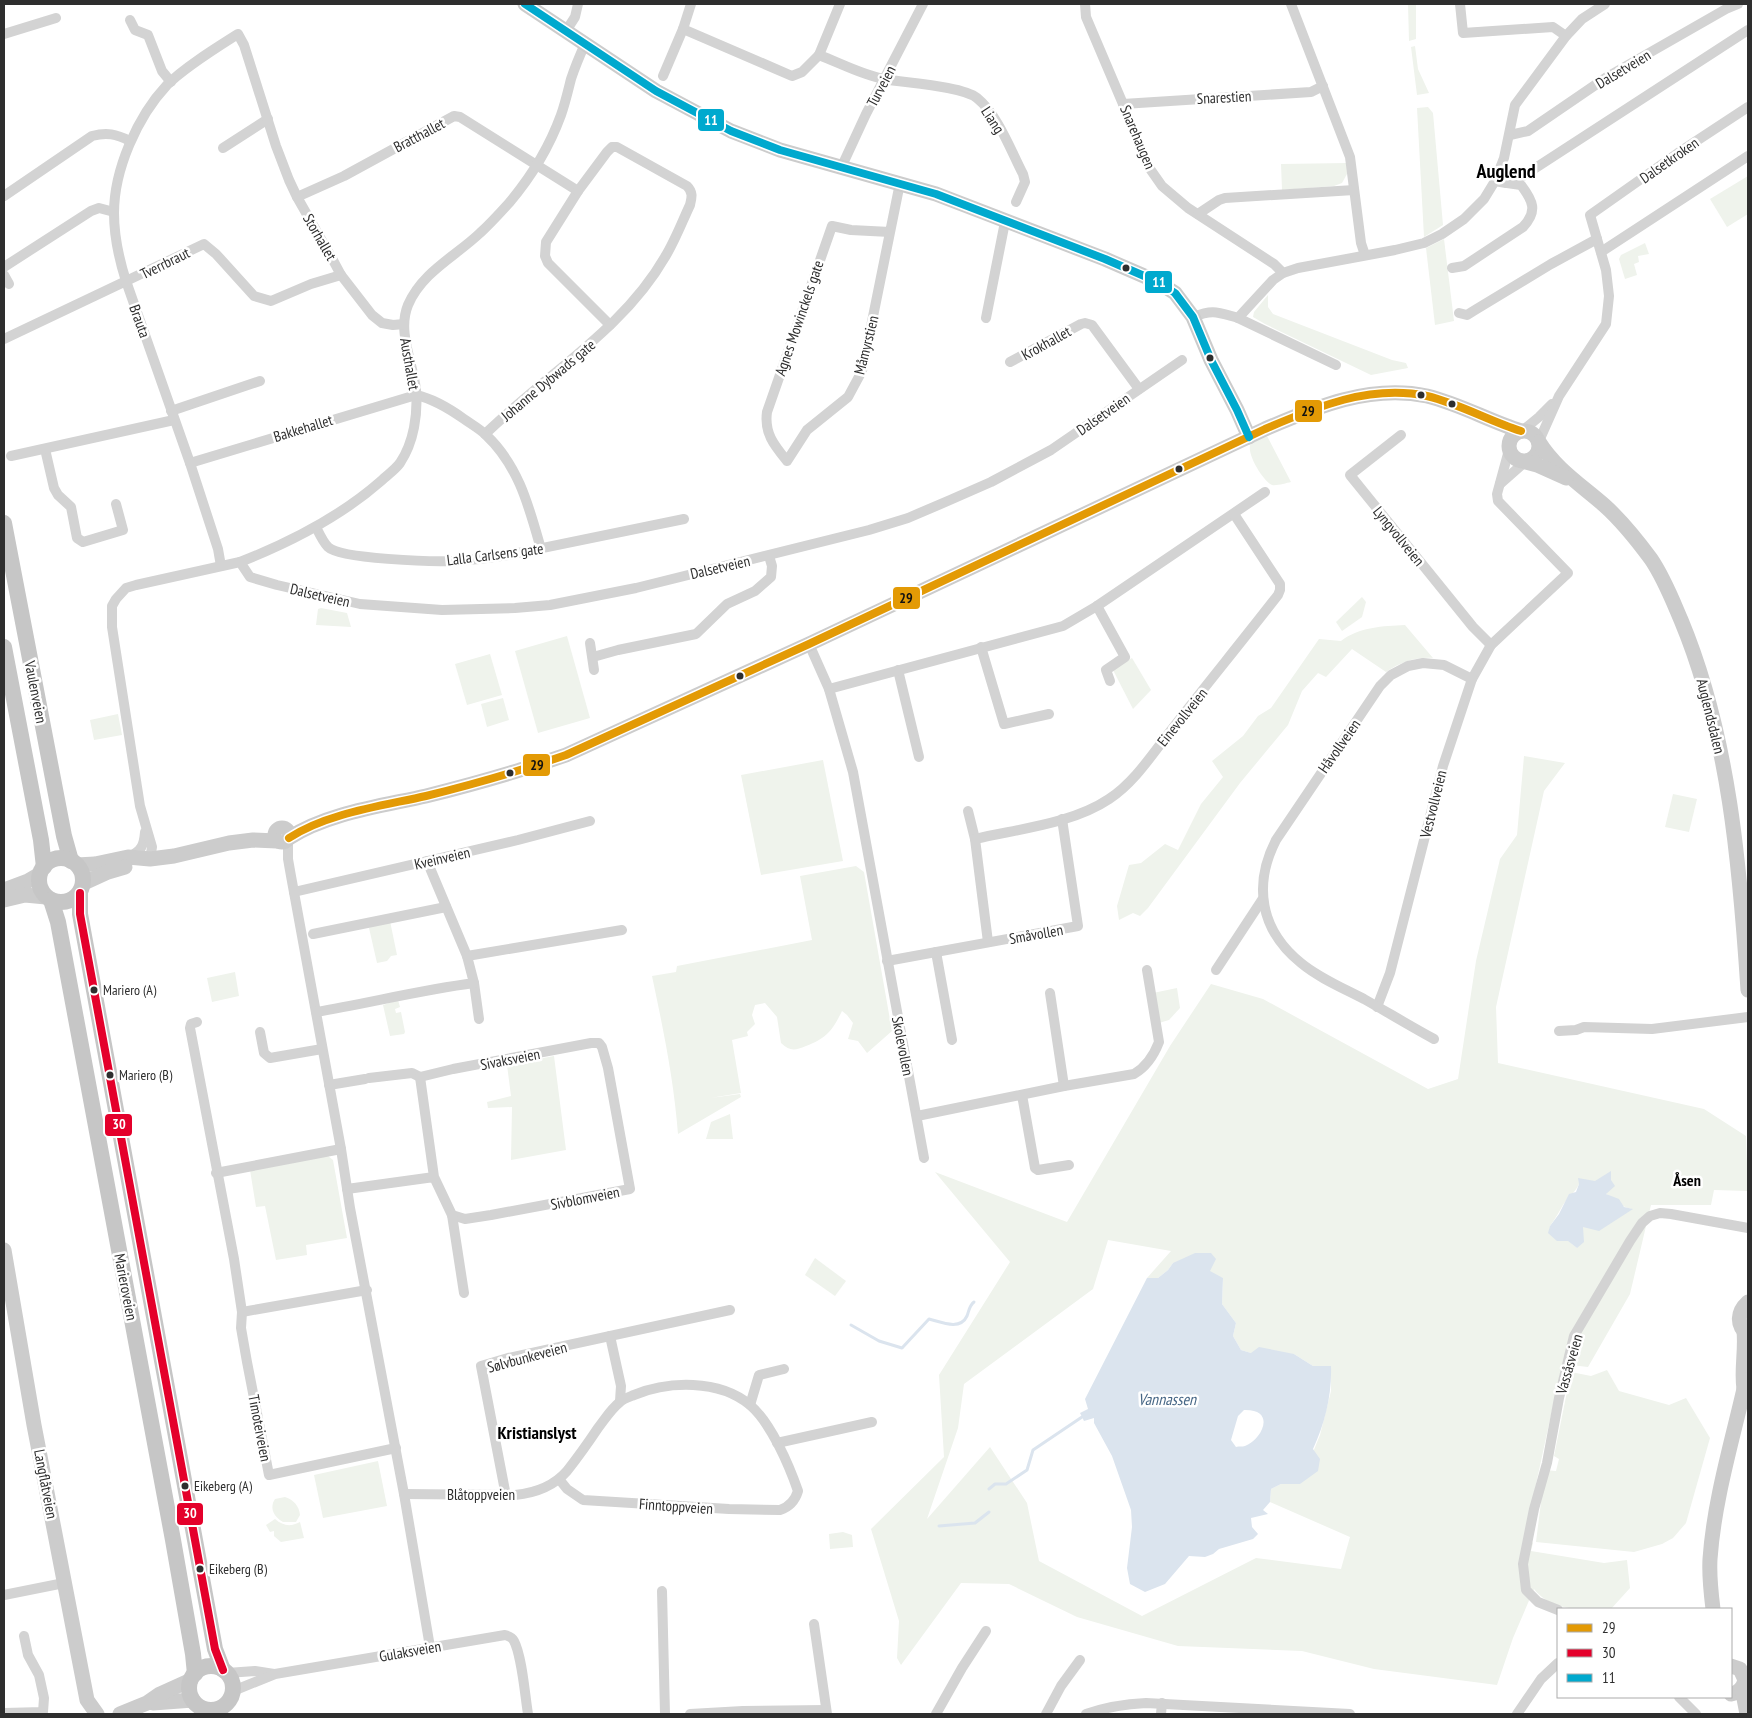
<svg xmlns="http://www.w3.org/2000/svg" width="1752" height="1718" font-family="'PT Sans Narrow',sans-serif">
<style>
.green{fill:#eff3ec;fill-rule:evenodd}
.water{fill:#dbe4ee;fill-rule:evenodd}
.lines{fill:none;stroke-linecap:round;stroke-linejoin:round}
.stream{stroke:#dbe4ee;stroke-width:3}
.street{stroke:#d3d3d3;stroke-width:10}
.secondary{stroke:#ccc;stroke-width:15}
.primary{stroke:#c6c6c6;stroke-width:16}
.bus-1-casing{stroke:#fff;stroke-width:11}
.bus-2-casing{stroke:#fff;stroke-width:11}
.bus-3-casing{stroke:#fff;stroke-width:11}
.bus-1{stroke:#e39a05;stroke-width:8}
.bus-2{stroke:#e4002b;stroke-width:8}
.bus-3{stroke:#00a9ce;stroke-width:8}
.bus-dot{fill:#2e2e2e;stroke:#fff;stroke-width:2}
.labels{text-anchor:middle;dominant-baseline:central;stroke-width:5;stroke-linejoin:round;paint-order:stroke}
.bus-label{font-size:14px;fill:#2e2e2e;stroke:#fff;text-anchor:start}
.street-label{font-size:15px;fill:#2e2e2e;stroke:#fff}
.neighbourhood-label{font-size:16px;font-weight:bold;fill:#000;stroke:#fff}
.water-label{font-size:16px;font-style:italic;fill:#466685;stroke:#fff}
.quarter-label{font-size:18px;font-weight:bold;fill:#000;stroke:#fff}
.district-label{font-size:20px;font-weight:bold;fill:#000;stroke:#fff}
.line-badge{stroke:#fff;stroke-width:2}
.badge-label{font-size:14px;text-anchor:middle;font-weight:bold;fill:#fff}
.pale-badge-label{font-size:14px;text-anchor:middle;font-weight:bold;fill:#111}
</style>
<rect width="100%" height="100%" fill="#fff"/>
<g class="green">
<path d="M1408,4H1416V39L1409,41Z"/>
<path d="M1415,46L1418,69L1429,93L1417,95L1411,47Z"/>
<path d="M1428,107L1433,113L1443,225L1424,237L1417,108Z"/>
<path d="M1347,163V174L1342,183L1334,186L1282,190L1281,164Z"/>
<path d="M1748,176V214L1727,227L1710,199Z"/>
<path d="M1444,239L1454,321L1435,325L1426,248Z"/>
<path d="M1645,243L1649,254L1638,256L1639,262L1634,264L1637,275L1625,279L1619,259L1621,255Z"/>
<path d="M1268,295V307L1273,314L1392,360L1406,363L1408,368L1371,375L1265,324L1253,317L1254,312Z"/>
<path d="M1267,436L1291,482C1286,483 1277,486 1272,485C1264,482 1243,450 1252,442C1256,439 1263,437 1267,436Z"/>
<path d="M1362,597L1366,602L1362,617L1342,631L1336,622Z"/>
<path d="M321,608L347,613L351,627L316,625L318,609Z"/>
<path d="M1405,625L1433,658C1415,657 1401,662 1386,672L1352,649L1326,677L1318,673L1302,691L1288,725L1240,783L1148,908L1140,916L1133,913L1119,920L1117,906L1129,865L1141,863L1165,844L1178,850L1201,804L1223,777L1212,761L1243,736L1258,716L1271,708L1319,639L1341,641C1359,627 1383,626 1405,625Z"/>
<path d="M567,636L590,718L538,733L515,651Z"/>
<path d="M490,654L502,695L467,705L455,664Z"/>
<path d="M1132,658L1151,690L1133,709L1113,670Z"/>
<path d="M503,698L509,720L487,727L481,704Z"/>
<path d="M118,714L122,735L94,740L90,720Z"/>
<path d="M1524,756L1565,763L1544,791L1496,1007L1498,1063L1704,1109L1746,1136L1748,1191L1714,1190L1711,1205H1651L1630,1294L1588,1367L1562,1364L1525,1535L1533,1543L1531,1551L1604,1563L1627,1560L1630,1588L1611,1609C1583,1609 1553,1613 1534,1589L1513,1638L1497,1685L1374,1669L1302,1651L1178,1646L1077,1617L1009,1584L961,1583L901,1665L897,1658L899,1621L871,1529L944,1457L939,1375L1010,1262L935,1172L1067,1222L1170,1046L1211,984L1263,999L1428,1089L1458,1079L1476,961L1500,859L1517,835ZM1595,1181C1605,1193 1616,1206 1632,1209L1583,1227L1577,1248L1550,1226C1555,1219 1559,1212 1563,1205C1568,1197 1575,1193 1579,1184ZM1108,1240L1171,1251L1147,1278H1158L1168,1270L1173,1263L1223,1278L1222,1304L1236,1323L1233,1336L1241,1350L1251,1353L1294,1354L1313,1366L1331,1367V1391L1320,1435L1300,1484H1281L1271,1489L1270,1502L1350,1537L1341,1569L1256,1558L1142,1616L1039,1561L1027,1503L990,1447L927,1519L958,1428L964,1384L1093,1289Z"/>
<path d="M823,760L843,861L761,875L741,775Z"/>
<path d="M1673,794L1697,799L1689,832L1665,827Z"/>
<path d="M856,866L864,872L892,1031L867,1053L858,1041L848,1039L853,1023L847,1015L842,1011C832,1031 827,1038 806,1046C794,1051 790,1051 781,1043L777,1017L765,1003L755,1005L752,1015L755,1024L747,1032L748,1036L732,1040L741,1093L710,1098L740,1094L741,1097L678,1134C674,1081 663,1028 652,976L676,972L677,966L812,940L800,876Z"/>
<path d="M390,921L397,955L391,956L387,961L377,963L369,928L377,923Z"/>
<path d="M235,972L239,996L212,1002L207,978Z"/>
<path d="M1177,988L1180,1008L1169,1020L1159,1023L1153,993Z"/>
<path d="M398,1000L400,1007L395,1009L396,1013L401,1012L405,1032L404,1034L390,1036L383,1005Z"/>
<path d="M554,1056L566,1150L511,1160L512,1107L488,1108L487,1102L511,1096L507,1065Z"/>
<path d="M730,1114L733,1139H706L711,1122Z"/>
<path d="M328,1156L333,1160L347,1238L306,1245L307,1255L276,1260L265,1206L256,1207L250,1170Z"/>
<path d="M815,1258L846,1281L835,1296L805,1275Z"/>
<path d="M1607,1370L1619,1391L1669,1405L1686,1398L1710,1438L1686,1523L1673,1538L1662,1544L1634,1552L1536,1542L1545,1470L1556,1471L1559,1459L1554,1456L1571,1372L1591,1376Z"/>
<path d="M378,1461L387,1506L323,1518L314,1475Z"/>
<path d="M285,1497C294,1500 299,1506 300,1515L296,1522H283C274,1517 269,1508 275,1499Z"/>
<path d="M275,1519C283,1526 291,1527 300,1522L304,1538L281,1542L274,1536V1531L270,1532L266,1525Z"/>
<path d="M843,1532L852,1535L853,1547L830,1549L829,1534Z"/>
</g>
<g class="water">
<path d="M1611,1171V1180L1615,1186L1606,1194L1619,1199L1624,1207L1633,1209L1599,1231L1583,1227L1584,1242L1577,1248L1568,1241H1557L1548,1233L1550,1226L1559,1214L1569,1194L1576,1192L1579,1184L1578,1178L1595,1181Z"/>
<path d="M1195,1253H1211L1216,1259L1210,1271L1223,1278L1222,1304L1236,1323L1233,1336L1241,1350L1251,1353L1259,1347L1294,1354L1313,1366H1331C1332,1395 1325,1423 1313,1449L1320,1459L1318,1471L1300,1484H1281L1271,1489L1270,1502L1263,1510L1268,1514L1251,1518L1252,1527L1258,1534L1253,1539L1219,1549L1213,1554L1205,1557L1189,1556L1165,1584L1145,1592L1130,1584L1127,1568L1132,1527L1131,1510L1112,1456L1094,1423V1418L1084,1421L1080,1413L1088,1409L1085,1399L1147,1278H1158L1168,1270L1173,1263ZM1244,1410C1277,1409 1262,1440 1245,1446C1242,1447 1239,1446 1236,1447L1231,1440L1238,1416Z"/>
</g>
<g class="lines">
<g class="stream">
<path d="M851,1325L879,1341L902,1348L929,1319C941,1322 960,1331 967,1316C969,1311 969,1306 974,1302"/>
<path d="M989,1489L995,1484H1006L1027,1470L1033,1450L1082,1417"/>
<path d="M939,1526L975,1523L989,1512"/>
</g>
<g class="street">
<path d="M840,4L819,55C840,63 862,75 884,79C905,83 962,86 977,98C998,115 1011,151 1023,174L1025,182L1016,202"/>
<path d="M1085,4L1086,17L1123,104L1139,146L1148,166L1162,186L1188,208L1274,264L1283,273"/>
<path d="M1291,4L1350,157L1361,243L1365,255"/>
<path d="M1460,4L1463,33L1553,27L1566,36"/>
<path d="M130,20L135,30L148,35L162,71L171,82"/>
<path d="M683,29L792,76L802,72L819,55"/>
<path d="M566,31L575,17L578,4"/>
<path d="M4,34L56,18"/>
<path d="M663,76L683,29L691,4"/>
<path d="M1123,104L1311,92L1323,86"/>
<path d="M1510,135L1528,131L1607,77L1726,9L1738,4"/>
<path d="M223,148L268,119"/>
<path d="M841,168L866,114L923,4"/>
<path d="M1495,181L1506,183L1523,176L1748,30"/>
<path d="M4,196L92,136C107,132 116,134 130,141"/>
<path d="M297,197L344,176L454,116L460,117L578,191L546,242L545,256L548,263L610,325"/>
<path d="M1198,214L1219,200L1225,198L1354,190"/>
<path d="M890,232L851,230L832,226L767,412C764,433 774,445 787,461L807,430L848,397L862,371L900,183"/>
<path d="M1601,252L1748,156"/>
<path d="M4,267L91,211L99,208L114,212"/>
<path d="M1452,268L1464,266L1523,227C1538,211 1533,201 1521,185L1507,183"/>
<path d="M4,275L9,284"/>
<path d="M1459,313L1467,315L1475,310L1551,264L1597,239"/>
<path d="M1193,317C1213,309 1217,312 1238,318L1273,280L1283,273L1298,268L1395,250L1424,243L1442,234L1464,219L1484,199L1495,181L1504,158L1515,105L1566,36L1582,19L1605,4"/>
<path d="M986,318L1004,227L1007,222"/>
<path d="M1238,318L1336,365"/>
<path d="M4,339L204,244L216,254L254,296L271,301L311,284L341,275"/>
<path d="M1010,362L1081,324L1085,323L1092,325L1139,389"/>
<path d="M171,411L260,381"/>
<path d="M1522,431L1539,417L1552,404"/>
<path d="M485,434C502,418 519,403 537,388C584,349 634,311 665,257C675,241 682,222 690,205C692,197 693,192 687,186L617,147H612L607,152L578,191"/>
<path d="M1401,435L1350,475L1473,627L1491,645"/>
<path d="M1539,441L1559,396L1606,324L1609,296L1606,270L1590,215L1678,153L1748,107"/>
<path d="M45,449L54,488L58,495L71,507L77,538L83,542L123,530L116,504"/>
<path d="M11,456L174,420"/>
<path d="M190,463L416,395C434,399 450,409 464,419C471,424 480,429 486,435C519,466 529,507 541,549"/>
<path d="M1500,484L1525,462"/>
<path d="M316,527C319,533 323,542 328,547C340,559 434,562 454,561C472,560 490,558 508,555L684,519"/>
<path d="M240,562C291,542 340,517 381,481C387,475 395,470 400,463C414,442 418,414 416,390C413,362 397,332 408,305C422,272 456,256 480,233C490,224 500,213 509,203C531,177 549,148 561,115C565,104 568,91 571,79C575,67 580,55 585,44"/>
<path d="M221,566L218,549L190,463L126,281C119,259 114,237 114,213C114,170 137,117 167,85C185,67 216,48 238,34L244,45L276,146L289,180L297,197L334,262L341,275L372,315L382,323L393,325L404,324"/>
<path d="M1097,606L1125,657L1106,670L1110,681"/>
<path d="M590,643L594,670"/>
<path d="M809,644L829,689L853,772L924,1158"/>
<path d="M981,647L1004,724L1049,714"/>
<path d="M593,657L618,650L696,634L727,604L755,591L771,577L772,566L769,556"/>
<path d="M898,670L919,757"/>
<path d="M829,689L1063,626L1097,606L1265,492"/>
<path d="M968,811L975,839"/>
<path d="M288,839V859L291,876L341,1149L350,1208L404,1494L430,1647"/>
<path d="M129,857C141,851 144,846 145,832"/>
<path d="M150,859L152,847L140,806L112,627V606L116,599L126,588L136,585L240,562L250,577L277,585L360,604L442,610L515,608L550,605L636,588L869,530L908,518L950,500L991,482L1051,450L1182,360"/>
<path d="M427,861L467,956L622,930"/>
<path d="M294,892L518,840L590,821"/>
<path d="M313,934L446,907"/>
<path d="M988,942L975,839C1017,829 1072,824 1109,799C1135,782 1153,753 1172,729C1207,684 1243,640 1278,595L1280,590V584L1234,514"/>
<path d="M936,952L952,1040"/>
<path d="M887,961L1078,926L1062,819"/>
<path d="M1216,970L1262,900"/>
<path d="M474,983L479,1019"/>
<path d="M1050,993L1064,1086"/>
<path d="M1377,1007L1390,973L1443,766L1472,679L1491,645L1568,573L1498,501L1497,494L1509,450"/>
<path d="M316,1012C369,1003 421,990 474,983L467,956"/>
<path d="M197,1022L191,1024L190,1028L234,1259L242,1312L241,1328L247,1362L269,1475L396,1448"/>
<path d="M1559,1031L1576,1030L1584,1027L1652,1029L1748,1017"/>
<path d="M260,1032L264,1053L270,1058L322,1049"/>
<path d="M1434,1039C1410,1026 1387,1012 1364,999C1343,988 1319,978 1301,963C1260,930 1253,885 1276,840L1355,723L1380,686L1391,675L1408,666L1423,663L1444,665L1472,679"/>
<path d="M369,1078L412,1073L420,1077"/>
<path d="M329,1085L365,1079"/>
<path d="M1022,1095L1035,1168L1038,1170L1069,1165"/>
<path d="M917,1116L1064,1086L1134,1074C1146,1067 1154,1055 1159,1042L1147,970"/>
<path d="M216,1173L341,1149"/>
<path d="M347,1189L434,1177L452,1215L465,1219L491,1215L630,1189L608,1068L602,1047L599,1043H591L453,1069L420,1077L434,1177"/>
<path d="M452,1215L464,1293"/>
<path d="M242,1312L367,1290"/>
<path d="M610,1336L621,1386L620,1401"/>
<path d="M750,1405L759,1375L784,1369"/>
<path d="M777,1443L872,1422"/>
<path d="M404,1494L515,1495C535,1493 554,1486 567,1471C578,1457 588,1443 598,1428C605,1419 611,1409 620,1402C623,1399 629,1397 634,1395C668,1381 719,1379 750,1405C771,1423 789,1465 798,1491C795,1501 789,1507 780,1510L729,1509L583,1500L567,1489L559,1479"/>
<path d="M506,1496L481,1366L508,1358L730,1310"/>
<path d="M662,1591L665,1714"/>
<path d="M4,1595L64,1583"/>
<path d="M1558,1610L1538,1602L1526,1590L1523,1564L1534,1509L1547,1463L1559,1398L1574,1336L1630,1241L1642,1223L1650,1216L1660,1213L1671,1214L1748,1228"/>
<path d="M814,1624L827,1714"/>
<path d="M227,1673L255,1671L274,1674"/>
<path d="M233,1691L275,1674L505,1635C509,1636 512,1637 514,1641C522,1656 525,1696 528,1714"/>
<path d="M1679,1697L1696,1714"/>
<path d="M4,1713L43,1712L44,1698L39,1675L28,1655L24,1636"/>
<path d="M690,1714L743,1711L826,1710"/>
<path d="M936,1714L962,1668L986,1631"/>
<path d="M1046,1714L1061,1686L1080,1660"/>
<path d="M1086,1714C1106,1707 1125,1704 1146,1703L1350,1714"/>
<path d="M1161,1714L1162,1703"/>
<path d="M1517,1714L1541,1679L1558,1663"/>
</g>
<g class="secondary">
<path d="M525,4L656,91L731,131L780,150L936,194L1105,259L1158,282L1175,293L1193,317L1211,360L1237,410L1249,437"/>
<circle cx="1524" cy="446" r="15"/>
<path d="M1539,442C1555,468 1581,485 1604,505C1622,521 1637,540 1651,559C1664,578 1672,599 1681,620C1729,735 1740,867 1748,990"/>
<path d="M1526,462L1537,465L1566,478"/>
<circle cx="282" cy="835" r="7"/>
<path d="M289,838C327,813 382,806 426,796C474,784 520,771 566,755L809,644L1265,429C1316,407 1370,384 1427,396C1460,404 1489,421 1521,431"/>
<path d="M77,865L95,864L128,857L150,859L174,856L229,843L253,840L277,841"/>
<path d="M84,883L108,872L125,867"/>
<path d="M4,890L28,881L40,874"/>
<path d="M4,900L25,895L46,897"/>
<path d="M4,1250L34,1425L87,1700L97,1714"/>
<path d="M1748,1302C1737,1312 1736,1325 1748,1335"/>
<path d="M1744,1331C1746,1352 1741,1370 1744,1389"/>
<path d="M1713,1609C1711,1593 1709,1576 1710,1559C1714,1502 1731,1445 1744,1389L1748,1380"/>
<path d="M1731,1666L1740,1669L1745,1680C1743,1688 1739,1693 1731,1694"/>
<path d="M1742,1688L1747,1714"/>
<path d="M153,1703L193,1700"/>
<path d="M120,1714L147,1703L160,1694L191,1680"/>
</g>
<g class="primary">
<path d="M4,523L64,836L71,861"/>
<path d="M4,647L41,840L44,867"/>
<circle cx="61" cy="880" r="22"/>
<path d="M80,893V914L215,1649L223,1670"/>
<path d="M51,900L58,922L173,1540L193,1654L195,1674"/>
<circle cx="211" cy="1688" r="22"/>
</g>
<g class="bus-1-casing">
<path id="bus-1" d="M289,838C327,813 382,806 426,796C474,784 520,771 566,755L809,644L1265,429C1316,407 1370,384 1427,396C1460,404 1489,421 1521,431"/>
</g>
<g class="bus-2-casing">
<path id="bus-2" d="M80,893V914L215,1649L223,1670"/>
</g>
<g class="bus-3-casing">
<path id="bus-3" d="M525,4L656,91L731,131L780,150L936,194L1105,259L1158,282L1175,293L1193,317L1211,360L1237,410L1249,437"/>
</g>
<use href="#bus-1" class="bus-1"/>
<use href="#bus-2" class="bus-2"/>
<use href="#bus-3" class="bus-3"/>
</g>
<g class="bus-dot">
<circle cx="1126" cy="268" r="4.5"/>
<circle cx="1210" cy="358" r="4.5"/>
<circle cx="1421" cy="395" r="4.5"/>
<circle cx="1452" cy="404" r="4.5"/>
<circle cx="1179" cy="469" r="4.5"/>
<circle cx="740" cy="676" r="4.5"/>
<circle cx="510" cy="773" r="4.5"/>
<circle cx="94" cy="990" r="4.5"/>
<circle cx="110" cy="1075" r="4.5"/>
<circle cx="185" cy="1486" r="4.5"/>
<circle cx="200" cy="1569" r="4.5"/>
</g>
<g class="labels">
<g class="bus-label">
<text x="103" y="990">Mariero (A)</text>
<text x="119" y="1075">Mariero (B)</text>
<text x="194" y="1486">Eikeberg (A)</text>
<text x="209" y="1569">Eikeberg (B)</text>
</g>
<g class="street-label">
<text transform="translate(1623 69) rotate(-31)">Dalsetveien</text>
<text transform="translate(881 86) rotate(-62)">Turveien</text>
<text transform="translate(1224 97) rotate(-3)">Snarestien</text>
<text transform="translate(993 120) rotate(57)">Liang</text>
<text transform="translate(419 135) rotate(-28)">Bratthallet</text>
<text transform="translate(1138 137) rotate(67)">Snarehaugen</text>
<text transform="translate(1669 160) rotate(-35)">Dalsetkroken</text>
<text transform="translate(320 237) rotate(60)">Storhallet</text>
<text transform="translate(165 263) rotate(-26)">Tverrbraut</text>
<text transform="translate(799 318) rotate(-71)">Agnes Mowinckels gate</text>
<text transform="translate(140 321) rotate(70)">Brauta</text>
<text transform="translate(1046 343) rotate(-29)">Krokhallet</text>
<text transform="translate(866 345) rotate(-76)">Måmyrstien</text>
<text transform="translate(410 364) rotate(80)">Austhallet</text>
<text transform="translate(548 380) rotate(-40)">Johanne Dybwads gate</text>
<text transform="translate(1103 414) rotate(-35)">Dalsetveien</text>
<text transform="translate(303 428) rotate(-17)">Bakkehallet</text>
<text transform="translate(1399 536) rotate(51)">Lyngvollveien</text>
<text transform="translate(495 554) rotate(-7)">Lalla Carlsens gate</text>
<text transform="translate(720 567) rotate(-13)">Dalsetveien</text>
<text transform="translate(320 595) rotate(13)">Dalsetveien</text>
<text transform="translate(36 692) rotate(79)">Vaulenveien</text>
<text transform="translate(1711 716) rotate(76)">Auglendsdalen</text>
<text transform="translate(1182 717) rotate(-51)">Einevollveien</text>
<text transform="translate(1339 746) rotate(-55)">Håvollveien</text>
<text transform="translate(1433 804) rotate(-76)">Vestvollveien</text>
<text transform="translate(442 858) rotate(-13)">Kveinveien</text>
<text transform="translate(1036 934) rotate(-10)">Småvollen</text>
<text transform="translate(903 1046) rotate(79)">Skolevollen</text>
<text transform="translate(510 1059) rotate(-11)">Sivaksveien</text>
<text transform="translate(585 1198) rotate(-11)">Sivblomveien</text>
<text transform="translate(126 1287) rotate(79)">Marieroveien</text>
<text transform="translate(527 1357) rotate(-15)">Sølvbunkeveien</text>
<text transform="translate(1569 1364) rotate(-74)">Vassåsveien</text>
<text transform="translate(260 1428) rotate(79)">Timoteiveien</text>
<text transform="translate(46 1484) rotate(79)">Langflåtveien</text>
<text x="481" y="1494">Blåtoppveien</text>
<text transform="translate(676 1506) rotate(4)">Finntoppveien</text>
<text transform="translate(410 1651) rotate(-10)">Gulaksveien</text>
</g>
<g class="neighbourhood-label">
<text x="1687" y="1180">Åsen</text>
</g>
<g class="water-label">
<text x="1167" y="1399">Vannassen</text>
</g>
<g class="quarter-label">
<text x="537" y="1432">Kristianslyst</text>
</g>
<g class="district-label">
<text x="1506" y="171">Auglend</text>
</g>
</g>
<g class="line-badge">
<rect x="697" y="108" width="28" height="24" rx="5" fill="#00a9ce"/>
<rect x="1144" y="270" width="29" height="24" rx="5" fill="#00a9ce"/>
<rect x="1294" y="399" width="29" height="24" rx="5" fill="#e39a05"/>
<rect x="892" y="586" width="29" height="24" rx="5" fill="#e39a05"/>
<rect x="522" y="753" width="29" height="24" rx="5" fill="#e39a05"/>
<rect x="104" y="1113" width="29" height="24" rx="5" fill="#e4002b"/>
<rect x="176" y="1502" width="28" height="24" rx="5" fill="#e4002b"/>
</g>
<g class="badge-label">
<text x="711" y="125">11</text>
<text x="1159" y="287">11</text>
<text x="119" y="1129">30</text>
<text x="190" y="1518">30</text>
</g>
<g class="pale-badge-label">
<text x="1308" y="416">29</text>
<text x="906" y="603">29</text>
<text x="537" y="770">29</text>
</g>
<rect width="1752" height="1718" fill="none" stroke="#2e2e2e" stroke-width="10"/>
<rect x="1557" y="1608" width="175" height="90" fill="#ffffff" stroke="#ababab"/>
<rect x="1567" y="1624" width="25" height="8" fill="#e39a05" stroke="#ababab"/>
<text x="1602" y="1633" font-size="15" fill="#2e2e2e">29</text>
<rect x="1567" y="1649" width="25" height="8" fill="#e4002b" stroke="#ababab"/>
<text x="1602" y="1658" font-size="15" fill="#2e2e2e">30</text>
<rect x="1567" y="1674" width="25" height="8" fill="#00a9ce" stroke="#ababab"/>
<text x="1602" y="1683" font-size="15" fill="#2e2e2e">11</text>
</svg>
